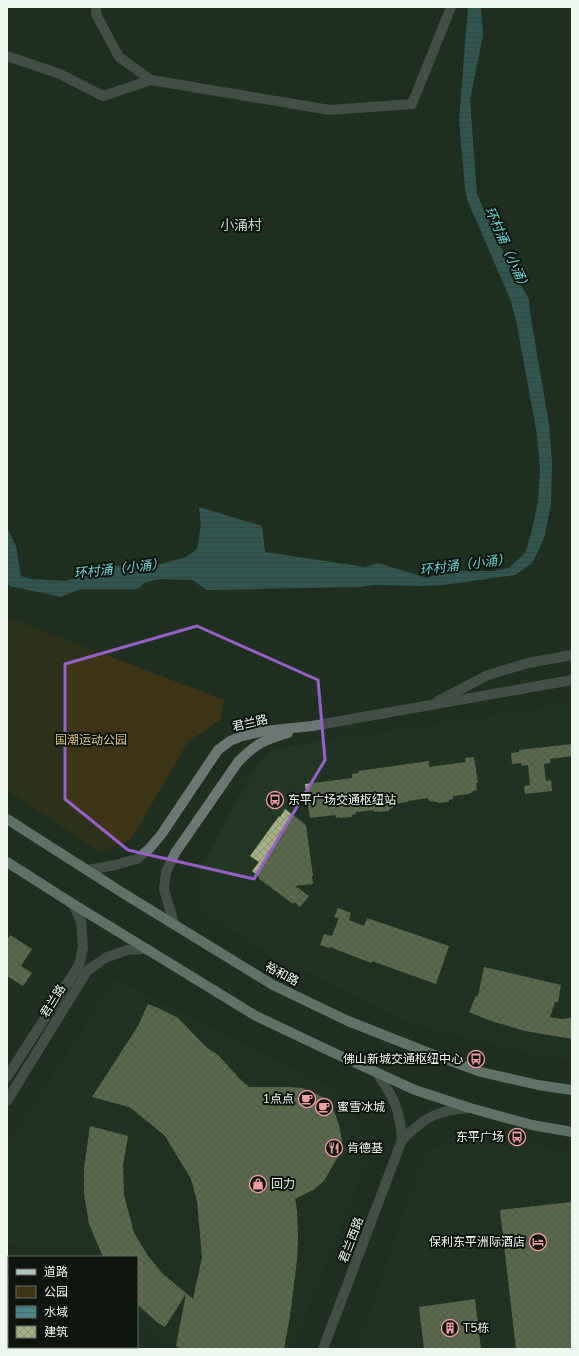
<svg xmlns="http://www.w3.org/2000/svg" width="579" height="1356" font-family="'Nunito Sans','Noto Sans SC',sans-serif">
<style>
.built{fill:#233824}
.park{fill:#3e3514}
.water{fill:url(#water-rules)}
.building{fill:url(#building-cross-hatch)}
.lines{fill:none;stroke-linecap:round;stroke-linejoin:round}
.minor{stroke:#6b7773;stroke-width:10}
.major{stroke:#abc4bc;stroke-width:10}
.marked{fill:none;stroke:#985fca;stroke-width:3;stroke-linejoin:round}
.labels{text-anchor:middle;dominant-baseline:central;stroke-width:4;stroke-linejoin:round;paint-order:stroke}
.street-label{font-size:12px;fill:#edf7ed;stroke:#0e150e}
.park-label{font-size:12px;fill:#d6c179;stroke:#0e150e}
.poi-label{font-size:12px;fill:#edf7ed;stroke:#0e150e;text-anchor:start}
.water-label{font-size:13px;font-style:italic;fill:#6dd2d6;stroke:#0e150e}
.quarter-label{font-size:14px;fill:#c1d5c2;stroke:#0e150e}
</style>
<defs>
<pattern id="water-rules" width="6" height="5" patternUnits="userSpaceOnUse"><rect width="6" height="5" fill="#488689"/><path d="M0 2.5h6" fill="none" stroke="#486e6f"/></pattern>
<pattern id="building-cross-hatch" width="8" height="8" patternUnits="userSpaceOnUse"><rect width="8" height="8" fill="#a5b184"/><path d="M0 0l8 8M0 8l8-8" fill="none" stroke="#899272"/></pattern>
</defs>
<rect width="100%" height="100%" fill="#1f2f20"/>
<g class="built">
<path d="M572,703V1061L549,1058L406,1022L267,953L201,910L197,875L254,768L273,749Z"/>
<path d="M115,979L334,1090L360,1122L368,1159L291,1349H176L137,1324V1257H31L7,1242V1146Z"/>
<path d="M463,1137L572,1151V1349H357L426,1151Z"/>
</g>
<path class="park" d="M7,617L224,700L220,720L187,743L132,838L101,853L7,790Z"/>
<path class="water" d="M468,7H481L483,35L470,100L477,194L507,261L529,299L531,319L549,424L552,462L551,503L545,535L538,552L531,564L515,575L443,585L422,586L374,585L359,587L206,590L193,580L159,579L144,583L138,589H80L61,597L9,586L7,579V527L16,546L21,576L31,579L66,581L94,572L109,565L143,568L161,564L186,557L197,549L201,525L199,507L262,526L265,552L365,567L378,563L427,578L448,571H494L509,568L525,553L531,534L538,502L540,470L537,434L516,320L510,299L467,199L465,188L459,120Z"/>
<g class="building">
<path d="M572,744V756L550,759V763L544,764L546,781L551,780L552,791L525,794L524,786L530,785L528,765L522,766L521,763L512,764L511,753L519,752V750Z"/>
<path d="M474,757L478,783H476L477,790L473,791V792L468,794L453,796V799L449,800V802L437,803V802L429,801L428,798L408,801V802L392,804L393,808L389,809V811L378,812V811L374,812V810L356,812V814L352,815V817L341,818L340,817L336,818L335,815L310,818L305,784L352,778V774L359,773L358,771L429,761V767L466,762L465,758Z"/>
<path d="M285,809L306,825L313,876H312L313,884L295,886L309,896L300,907L294,902L293,904L258,878L259,877L252,871L259,862L250,856L279,816L280,817Z"/>
<path d="M338,908L351,913L349,920L364,926L367,918L449,946L436,984L372,961L371,963L330,947L329,948L320,945L324,934L332,936L339,918L334,917Z"/>
<path d="M10,935L32,949L21,966L32,973L23,986L7,976V940Z"/>
<path d="M484,967L561,985L558,1002H555L550,1017L561,1019L571,1018L572,1039L525,1031L491,1021L469,1012L476,996H478Z"/>
<path d="M148,1004L158,1008L178,1018L206,1047L218,1055L239,1078L249,1087H289L302,1088L316,1094L326,1099L332,1106L339,1125L342,1141L339,1155L324,1181L313,1190L295,1199L297,1210L298,1239L297,1260L290,1316L284,1349H181L176,1346L186,1294L165,1327L158,1323L137,1304V1257H103L89,1224L84,1194V1168L90,1126L128,1136L123,1165L124,1195L134,1233L148,1256L163,1274L193,1299L202,1257L197,1201L191,1179L165,1136L147,1121L129,1107L92,1097L138,1026Z"/>
<path d="M572,1202V1349H516L500,1210Z"/>
<path d="M475,1299L481,1349H424L419,1307Z"/>
</g>
<g class="lines">
<g class="minor">
<path d="M96,7V14L119,57L151,80L330,110L412,104L451,7"/>
<path d="M7,56L60,74L103,96L151,80"/>
<path d="M438,701L488,675L528,663L572,655"/>
<path d="M88,870L115,865L137,859L149,849L161,835L218,750L230,741L242,736L264,731L312,726L572,680"/>
<path d="M174,924L164,889L166,872L175,853L238,762C255,744 264,740 288,733"/>
<path d="M377,1073C394,1098 400,1109 402,1140"/>
<path d="M7,1077L79,965L83,948L81,921L73,904"/>
<path d="M7,1101L87,971L105,958L127,950L147,949"/>
<path d="M7,1279L9,1280"/>
<path d="M114,1347L117,1349"/>
<path d="M323,1349L402,1140C425,1117 437,1110 470,1108"/>
</g>
<g class="major">
<path d="M7,819L126,895L273,985L348,1021L429,1053L481,1072L538,1085L572,1090"/>
<path d="M7,862L73,904L256,1016L334,1053L415,1090L470,1108L532,1125L572,1132"/>
</g>
</g>
<path d="M0 0H579V1356H0ZM197,626L318,680L325,760L254,879L128,850L65,799V664Z" fill="#1f2f20" fill-opacity=".55" fill-rule="evenodd"/>
<path class="marked" d="M197,626L318,680L325,760L254,879L128,850L65,799V664Z"/>
<defs>
<g id="bus-ring" transform="scale(0.9)"><circle r="9.5" fill="#0e150e" stroke="#f49aa2" stroke-width="1.5"/><path d="M-5-6H5V4H4V6H2V4H-2V6H-4V4H-5ZM-3.5-4V0h7V-4ZM-3.5 1.2v1.5H-2V1.2ZM2 1.2v1.5H3.5V1.2Z" fill="#f49aa2"/></g>
<g id="cafe-ring" transform="scale(0.9)"><circle r="9.5" fill="#0e150e" stroke="#f49aa2" stroke-width="1.5"/><path d="M-5.5-4.5H6V0H3Q3 3.5 0 3.5H-2.5Q-5.5 3.5-5.5 0ZM3-3.2v2h1.7v-2ZM-6 4.5H4V6H-6Z" fill="#f49aa2"/></g>
<g id="restaurant-ring" transform="scale(0.9)"><circle r="9.5" fill="#0e150e" stroke="#f49aa2" stroke-width="1.5"/><path d="M-5-6h1v4h1v-4h1v4h1v-4h1v5L-1.5 .5V6h-2V.5L-5-1ZM5-6V6H3V1.5H1.5Q1.5-4 5-6Z" fill="#f49aa2"/></g>
<g id="shop-ring" transform="scale(0.9)"><circle r="9.5" fill="#0e150e" stroke="#f49aa2" stroke-width="1.5"/><path d="M-5-2.5h2.3a2.7 3.5 0 0 1 5.4 0H5L5.5 6h-11ZM-1.5-2.5h3a1.5 2.3 0 0 0-3 0Z" fill="#f49aa2"/></g>
<g id="hotel-ring" transform="scale(0.9)"><circle r="9.5" fill="#0e150e" stroke="#f49aa2" stroke-width="1.5"/><path d="M-6-4.5h1.5V1H6V5H4.5V3h-9V5H-6ZM-4 0a1.8 1.8 0 1 1 3.6 0ZM.5 0V-2.5h3Q6-2.5 6 0Z" fill="#f49aa2"/></g>
<g id="building-ring" transform="scale(0.9)"><circle r="9.5" fill="#0e150e" stroke="#f49aa2" stroke-width="1.5"/><path d="M-4-6H4V6H1V3H-1V6H-4ZM-2.5-4.3h1.7v1.8h-1.7ZM.8-4.3h1.7v1.8H.8ZM-2.5-1h1.7V.8h-1.7ZM.8-1h1.7V.8H.8Z" fill="#f49aa2"/></g>
</defs>
<g fill-rule="evenodd">
<use href="#bus-ring" x="275" y="800"/>
<use href="#bus-ring" x="476" y="1059"/>
<use href="#cafe-ring" x="307" y="1099"/>
<use href="#cafe-ring" x="324" y="1107"/>
<use href="#bus-ring" x="517" y="1137"/>
<use href="#restaurant-ring" x="334" y="1148"/>
<use href="#shop-ring" x="258" y="1184"/>
<use href="#hotel-ring" x="538" y="1242"/>
<use href="#building-ring" x="450" y="1328"/>
</g>
<g class="labels">
<g class="street-label">
<text transform="translate(250 723) rotate(-13)">君兰路</text>
<text transform="translate(282 974) rotate(28)">裕和路</text>
<text transform="translate(53 1001) rotate(-58)">君兰路</text>
<text transform="translate(351 1240) rotate(-69)">君兰西路</text>
</g>
<g class="park-label">
<text x="91" y="740">国潮运动公园</text>
</g>
<g class="poi-label">
<text x="288" y="800">东平广场交通枢纽站</text>
<text x="463" y="1059" text-anchor="end">佛山新城交通枢纽中心</text>
<text x="294" y="1099" text-anchor="end">1点点</text>
<text x="337" y="1107">蜜雪冰城</text>
<text x="504" y="1137" text-anchor="end">东平广场</text>
<text x="347" y="1148">肯德基</text>
<text x="271" y="1184">回力</text>
<text x="525" y="1242" text-anchor="end">保利东平洲际酒店</text>
<text x="463" y="1328">T5栋</text>
</g>
<g class="water-label">
<text transform="translate(507 249) rotate(66)">环村涌（小涌）</text>
<text transform="translate(465 565) rotate(-7)">环村涌（小涌）</text>
<text transform="translate(119 569) rotate(-6)">环村涌（小涌）</text>
</g>
<g class="quarter-label">
<text x="241" y="225">小涌村</text>
</g>
</g>
<rect width="579" height="1356" fill="none" stroke="#edf7ed" stroke-width="16"/>
<rect x="8" y="1256" width="130" height="92" fill="#0e150e" stroke="#676f67"/>
<rect x="16" y="1269" width="20" height="6" fill="#abc4bc" stroke="#676f67"/>
<text x="44" y="1276" font-size="12" fill="#edf7ed">道路</text>
<rect x="16" y="1286" width="20" height="12" fill="#3e3514" stroke="#676f67"/>
<text x="44" y="1296" font-size="12" fill="#edf7ed">公园</text>
<rect x="16" y="1306" width="20" height="12" fill="url(#water-rules)" stroke="#676f67"/>
<text x="44" y="1316" font-size="12" fill="#edf7ed">水域</text>
<rect x="16" y="1326" width="20" height="12" fill="url(#building-cross-hatch)" stroke="#676f67"/>
<text x="44" y="1336" font-size="12" fill="#edf7ed">建筑</text>
</svg>
